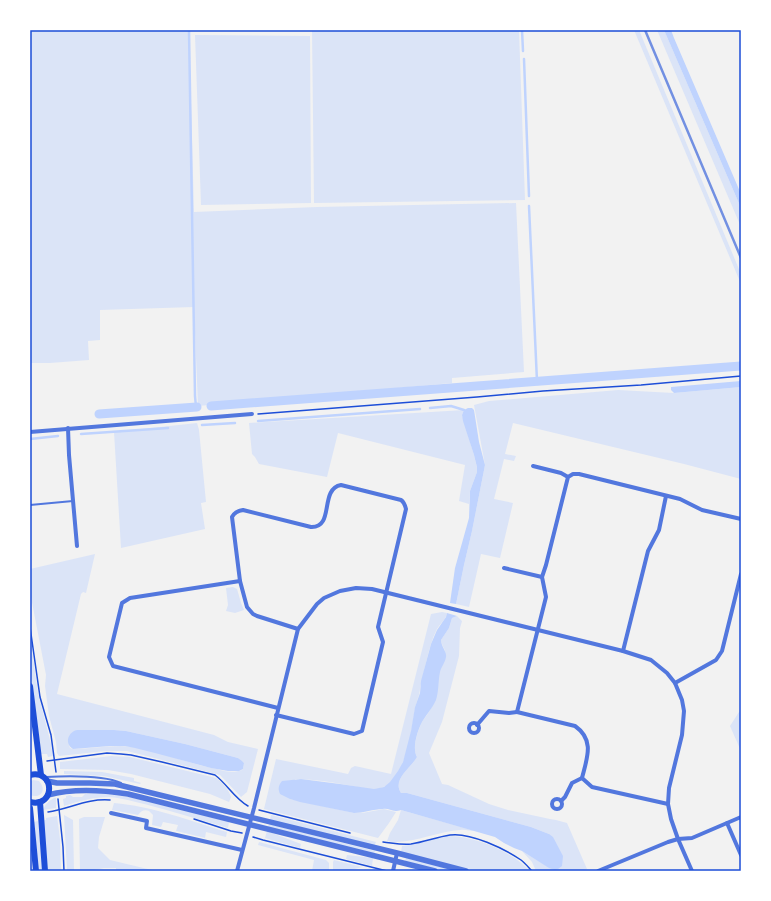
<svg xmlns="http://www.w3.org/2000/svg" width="771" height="901" font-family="'Titillium Web',sans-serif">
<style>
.green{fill:#dbe4f7;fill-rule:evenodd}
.water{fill:#bfd3fe}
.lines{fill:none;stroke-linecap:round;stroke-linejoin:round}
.stream{stroke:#bfd3fe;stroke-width:2.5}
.canal{stroke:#bfd3fe;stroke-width:9}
.path{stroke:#1d4ed8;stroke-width:1.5}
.service{stroke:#5277de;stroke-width:2}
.minor{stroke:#5277de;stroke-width:4}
.tertiary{stroke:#5277de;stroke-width:5.5}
.secondary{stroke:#1d4ed8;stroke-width:6}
.rail{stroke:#7290e2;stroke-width:2.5}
.neatline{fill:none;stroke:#1d4ed8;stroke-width:1.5}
</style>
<rect width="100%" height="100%" fill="#f2f2f2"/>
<g class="green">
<path d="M30,30H189L194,212L317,207L516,203L524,372L452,378V383L198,406L194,307L100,310V340L88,341L89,360L50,363H30Z"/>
<path d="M312,30H519L525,200L314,203Z"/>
<path d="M634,30H639L741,274V284Z"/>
<path d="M657,30H664L741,208V227Z"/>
<path d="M195,35L310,36L311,203L201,205Z"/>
<path d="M741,387V479L684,464L513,423L505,454L516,456L514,461L504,459L494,499L513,503L500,558L481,554L469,607L456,604L464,565L472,531L485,465L474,405L489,401L618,390L674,393Z"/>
<path d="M464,410L462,415L474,455L477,467V472L470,491L469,504L459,501L465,465L338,433L327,477L259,464L255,457L252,454L249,423Z"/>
<path d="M197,423L199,430L206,502L201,503L205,529L121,548L114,432Z"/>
<path d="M95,554L86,593L83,592L81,594L57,694L214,735L228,742L258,749L247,792L241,797L220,775L162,760L127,751H106L59,756L57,753L56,742L49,716L45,686L46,675L30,592V569ZM77,730H114L126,731L185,744L238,758L244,763L243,769C242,770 240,771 238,771C231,773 223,771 217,769C189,764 162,752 134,747C113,744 93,749 73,749L70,748L69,745Z"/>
<path d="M233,587L237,589L241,603L244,610L235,613L226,611L228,605L226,588Z"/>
<path d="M442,612L447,613C446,620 439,624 436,631C428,648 425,670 420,688C420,695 416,702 415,709C411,732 405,788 375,789C368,790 355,786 347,785C332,782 317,780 301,779H295L290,799L354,813H362L384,809L396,812L389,823L378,838L264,809L276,759L348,774L351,768L355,766L391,774L431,614Z"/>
<path d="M457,616L462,621L460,628L459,656L442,722L429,753L442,784L448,785L489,804L508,810L550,819L556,820L567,823L587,869L582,871H536L532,862L522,851L550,868L549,834L531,827L407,793H401C392,779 411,768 417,757C412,748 417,734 421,724C424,718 430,712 432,706C436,695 436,683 439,672C441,666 444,661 445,654C446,649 441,645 441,640L449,628L452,618Z"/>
<path d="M30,636L38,693L51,744L53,756L48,757L47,754H41L30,663Z"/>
<path d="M741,711V751L730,726L739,712Z"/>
<path d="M111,756L130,757L216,778C223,783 228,789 231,797L229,802L210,794L131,774L108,770L60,769V762Z"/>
<path d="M64,771L102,772L134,778V781L141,783L140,784L104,776L64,774Z"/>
<path d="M33,780L39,781C47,790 41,799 30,795V782Z"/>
<path d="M98,793L129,797L229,822L228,828C201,820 175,812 148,805C136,802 122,798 109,797C94,797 79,801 64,806L63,799L66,798V796L70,795L73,797H82L85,794Z"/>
<path d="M54,798H56V808L43,810C45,804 49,801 54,798Z"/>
<path d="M114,803C151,806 191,821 227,832L226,837L206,832L205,838L176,831L178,825L163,822L161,827L152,825L153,815L149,811C144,809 141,811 138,815L112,810Z"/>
<path d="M401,810L475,831C470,831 465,829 460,830C438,831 407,846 387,841L390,833L398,820Z"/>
<path d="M64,815L73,820L74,871H67Z"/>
<path d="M271,815L376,842L374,846L270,820Z"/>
<path d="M57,816L60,839L61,871H48L43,820H46V818Z"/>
<path d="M84,817H105L99,837L98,848L110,860L156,871H116V868H104L90,871H80L79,819Z"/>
<path d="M38,821L43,871H39L34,822Z"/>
<path d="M269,824L375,851L374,854L268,827Z"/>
<path d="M267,831L301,844L300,848L265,838Z"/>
<path d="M447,836C475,836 511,851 530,871H475L401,852L402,846L410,845Z"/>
<path d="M259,842L326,860L329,863V871H312L314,860L258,845Z"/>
<path d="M347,855L373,858L372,866L346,859Z"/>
<path d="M406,858L457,871H444L405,861Z"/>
<path d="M334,860L362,867L347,871H333V862Z"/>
</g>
<g class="water">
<path d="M664,30H671L674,38L741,194V208Z"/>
<path d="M741,381V387L674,393L671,390V387Z"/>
<path d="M468,408H472L474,410L479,442L485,465L472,531L464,565L456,604L450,603L455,568L469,518L470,491L477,472V467L474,455L463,421L462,415L464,410Z"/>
<path d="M447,613L457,616L452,618L449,628L441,640C441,646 447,652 446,657C445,663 441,667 440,672C438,681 439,691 436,700C432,709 425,716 421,724C417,733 412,748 417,757C411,768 392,779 401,793H407L531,827L549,834L553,837L563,856L562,866L558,869L555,870L549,868L522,851L514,848L504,843L495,837L401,810C392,813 390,808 383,809C373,809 364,813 354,813L300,802L290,799L280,794C278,789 278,786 282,781L301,779L340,784L374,789L384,787L390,782L398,771L403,762L411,731L415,707L420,693L421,681L431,644L437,630L446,617Z"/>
<path d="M77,730H114L126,731L185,744L238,758L242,761L244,763L243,769L239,771H228L211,768L155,753L135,748L125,746H110L73,749C64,744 68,732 77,730Z"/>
</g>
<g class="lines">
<g class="stream">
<path d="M189,30L195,396L196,407"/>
<path d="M522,30L523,51"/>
<path d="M524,59L529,196"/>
<path d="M529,206L537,381"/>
<path d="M430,408L451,406L464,410"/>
<path d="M258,421L420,409"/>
<path d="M202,425L235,423"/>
<path d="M81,434L168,428"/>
<path d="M30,439L58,436"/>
</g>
<g class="canal">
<path d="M211,406L741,366"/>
<path d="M99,414L197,407"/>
</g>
<g class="path">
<path d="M258,414L477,397L543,391L641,385L741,376"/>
<path d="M30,627L40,697L51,735L56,772"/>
<path d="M47,761L107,753L121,754L131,755L162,762L215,775C227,784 235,799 248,806"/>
<path d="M58,799L63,847L64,871"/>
<path d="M259,810L350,833"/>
<path d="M48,812C69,809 88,798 110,800"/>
<path d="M194,819L231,831L242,833"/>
<path d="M253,837L263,840L387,871"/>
<path d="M383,842C393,843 401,845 411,844C424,842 437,837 450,835C470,832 505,849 521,860C525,863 529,868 532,871"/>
</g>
<g class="service">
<path d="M30,505L73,501"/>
<path d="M46,777C66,776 103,775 121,783"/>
</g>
<g class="minor">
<path d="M68,428L69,455L77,546"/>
<path d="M30,432L252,414"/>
<path d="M533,466L561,473L568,477"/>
<path d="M504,568L542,577"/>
<path d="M240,581L130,598L122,603L109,657L113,666L278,708"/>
<path d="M623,651L648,551L659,530L666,496"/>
<path d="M675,683L716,660L722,651L741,574"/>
<path d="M276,715L354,734L362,731L383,642L378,627L406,509C405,505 404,502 401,500L341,485C319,489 335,528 311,527L243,510C237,511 234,513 232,517L240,581L247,607L253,614L257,616L298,629"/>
<circle cx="474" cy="728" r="5"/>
<path d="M477,725L489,711L509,713L517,712"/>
<circle cx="557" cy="804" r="5"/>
<path d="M561,801L565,797L572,783L582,778"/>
<path d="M668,804L592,787L582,778C587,758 595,740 575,726L517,712L546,597L542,577L546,565L568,477L573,474H579L680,499L702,510L741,519"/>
<path d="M111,813L147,821L146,828L242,850"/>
<path d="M727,823L741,855"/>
<path d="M237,871L254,808L298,629L317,604L324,598L340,591L356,588L372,589L538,630L623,651L651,660L667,673L675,683L682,700L684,711L682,735L669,788L668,804L671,819L678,839L692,871"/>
<path d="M393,871L397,853"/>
<path d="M598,871L668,842L678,839L692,838L741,817"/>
</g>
<g class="tertiary">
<path d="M47,781L57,783H90L115,784L397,853L466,871"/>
<path d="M48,795C74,788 102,790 128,794L435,871"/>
</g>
<g class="secondary">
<path d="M30,686L41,775"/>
<path d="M30,775C55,769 56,808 30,802"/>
<path d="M40,802L45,871"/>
<path d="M30,808L36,871"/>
</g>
<path class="rail" d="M645,30L741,258"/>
</g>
<rect width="771" height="901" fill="none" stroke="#ffffff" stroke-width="62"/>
<rect x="31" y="31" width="709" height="839" class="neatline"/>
</svg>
